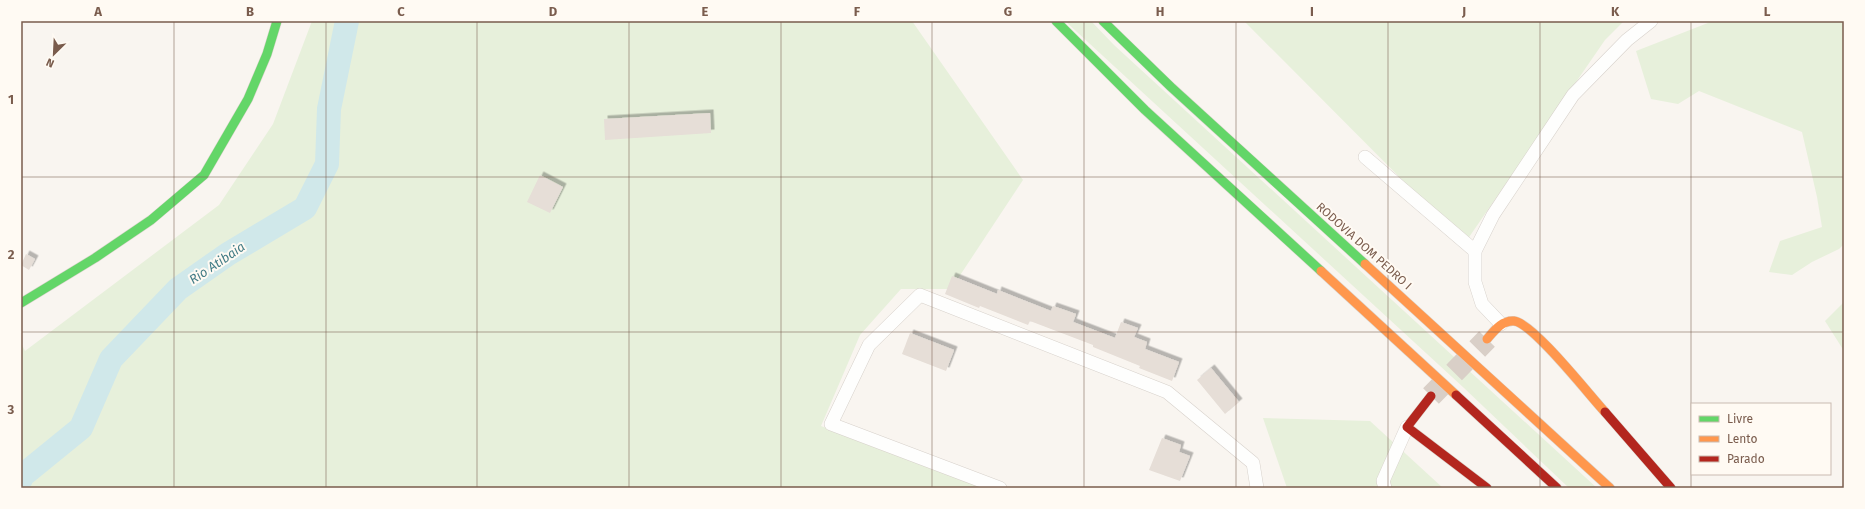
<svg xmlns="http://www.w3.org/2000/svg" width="1865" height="509" font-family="'Fira Sans',sans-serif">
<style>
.green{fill:#e7f0db}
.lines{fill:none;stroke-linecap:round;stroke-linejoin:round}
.river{stroke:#d0e8ea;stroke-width:24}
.building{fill:#e6ded7;filter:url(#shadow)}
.highway-tunnel{stroke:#d9cfc7;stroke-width:22;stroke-dasharray:22 11;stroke-linecap:butt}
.street-casing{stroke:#d7d1cb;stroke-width:14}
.fast-casing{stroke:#d9d2cb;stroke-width:10}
.slow-casing{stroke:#d9d2cb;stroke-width:10}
.jam-casing{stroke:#d9d2cb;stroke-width:10}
.street{stroke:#fefefd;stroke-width:13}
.fast{stroke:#63d668;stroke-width:9}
.slow{stroke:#ff974d;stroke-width:9}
.jam{stroke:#b3261e;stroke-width:9}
.grid{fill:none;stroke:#7a5c4d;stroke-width:1;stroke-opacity:0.55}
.labels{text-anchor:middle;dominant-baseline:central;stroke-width:4;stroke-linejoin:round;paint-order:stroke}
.street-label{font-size:12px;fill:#7a5c4d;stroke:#fffaf3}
.water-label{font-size:13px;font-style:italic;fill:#437c86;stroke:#fffaf3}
.neatline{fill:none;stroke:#7a5c4d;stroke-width:1.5}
.grid-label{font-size:13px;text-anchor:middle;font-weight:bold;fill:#7a5c4d}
</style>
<defs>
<filter id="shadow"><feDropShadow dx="3.5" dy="-3.5" stdDeviation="0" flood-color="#0004"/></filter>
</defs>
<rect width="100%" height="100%" fill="#f9f5f0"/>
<g class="green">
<path d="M312,21H912L1023,180L951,289H901L860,335L821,426L983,488H21V343L25,351L219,205L273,124Z"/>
<path d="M1065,21H1091L1114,45L1597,488H1569L1464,388Z"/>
<path d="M1244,21H1624L1605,40L1465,243Z"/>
<path d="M1713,21H1844V244L1839,249L1812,262L1792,275L1769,272L1780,241L1822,227L1817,197L1802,132L1699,91L1678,104L1651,99L1636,51Z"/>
<path d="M1844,302V351L1825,321Z"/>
<path d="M1263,418L1370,421L1443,488H1287Z"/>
</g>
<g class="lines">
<path class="river" d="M21,479L22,476L81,428L111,359L178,289L228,254L305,208L327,164L329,109L347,21"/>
</g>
<g class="building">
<path d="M710,113L711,133L605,140L604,119Z"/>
<path d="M540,175L563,187L550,213L527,202Z"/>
<path d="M26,254L35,259L29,270L21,265Z"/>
<path d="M952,276L997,294L998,290L1051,311L1053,306L1076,314L1073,322L1115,338L1121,322L1138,328L1134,337L1147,342L1145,349L1179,362L1172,381L1139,368L1140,366L1093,347V345L1030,321L1028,325L980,306L979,308L945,294Z"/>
<path d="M910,333L954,350L946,371L902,354Z"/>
<path d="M1211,368L1239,402L1225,414L1197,380Z"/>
<path d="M1162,438L1181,445L1179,452L1190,456L1180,481L1149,470Z"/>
</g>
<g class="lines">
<path class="highway-tunnel" d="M1431,396L1487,339"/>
<g class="street-casing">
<g id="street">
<path d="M1365,157L1475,251"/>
<path d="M1501,324L1482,304L1475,282V251L1493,215L1573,95L1627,40L1651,21"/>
<path d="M1000,488L831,424L869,345L920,295L1167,392L1253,463L1257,488"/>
<path d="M1385,488L1383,481L1407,427"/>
</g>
</g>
<g class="fast-casing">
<g id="fast">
<path d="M1056,21L1145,110L1321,271"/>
<path d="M1103,21L1171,87L1365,264"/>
<path d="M21,303L95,258L151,220L204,175L248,99L267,54L277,21"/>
</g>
</g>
<g class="slow-casing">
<g id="slow">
<path d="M1365,264L1610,488"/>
<path d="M1321,271L1456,395"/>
<path d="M1487,339C1494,331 1502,320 1514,321C1533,323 1590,396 1605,412"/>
</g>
</g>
<g class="jam-casing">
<g id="jam">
<path d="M1456,395L1557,488"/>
<path d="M1431,396L1407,427L1487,488"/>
<path d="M1605,412L1671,488"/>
</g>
</g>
<use href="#street" class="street"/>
<use href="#fast" class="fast"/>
<use href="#slow" class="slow"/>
<use href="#jam" class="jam"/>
</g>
<path class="grid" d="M174,21V488M326,21V488M477,21V488M629,21V488M781,21V488M932,21V488M1084,21V488M1236,21V488M1388,21V488M1540,21V488M1691,21V488M21,177H1844M21,332H1844"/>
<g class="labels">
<g class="street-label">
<text transform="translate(1364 246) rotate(42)">RODOVIA DOM PEDRO I</text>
</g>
<g class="water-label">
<text transform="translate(217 263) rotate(-34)">Rio Atibaia</text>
</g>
</g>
<rect width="1865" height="509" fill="none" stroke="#fffaf3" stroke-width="44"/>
<rect x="1691" y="403" width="140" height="72" fill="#fffaf3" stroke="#cabbb1"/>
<rect x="1699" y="416" width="20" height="6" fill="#63d668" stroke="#cabbb1"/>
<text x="1727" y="423" font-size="12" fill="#7a5c4d">Livre</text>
<rect x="1699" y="436" width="20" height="6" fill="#ff974d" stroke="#cabbb1"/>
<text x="1727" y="443" font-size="12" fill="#7a5c4d">Lento</text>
<rect x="1699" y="456" width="20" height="6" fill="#b3261e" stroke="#cabbb1"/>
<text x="1727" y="463" font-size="12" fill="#7a5c4d">Parado</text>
<g transform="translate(54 54) rotate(204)" stroke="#fffaf3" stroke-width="3" paint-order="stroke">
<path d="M0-3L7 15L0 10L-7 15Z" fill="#7a5c4d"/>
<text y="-6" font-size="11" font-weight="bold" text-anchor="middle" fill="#7a5c4d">N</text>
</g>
<rect x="22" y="22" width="1821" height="465" class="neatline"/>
<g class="grid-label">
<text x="98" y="16">A</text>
<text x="250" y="16">B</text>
<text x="401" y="16">C</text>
<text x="553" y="16">D</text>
<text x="705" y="16">E</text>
<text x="857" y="16">F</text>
<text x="1008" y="16">G</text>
<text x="1160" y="16">H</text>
<text x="1312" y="16">I</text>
<text x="1464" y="16">J</text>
<text x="1615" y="16">K</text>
<text x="1767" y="16">L</text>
<text x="11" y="104">1</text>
<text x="11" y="259">2</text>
<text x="11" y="414">3</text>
</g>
</svg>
